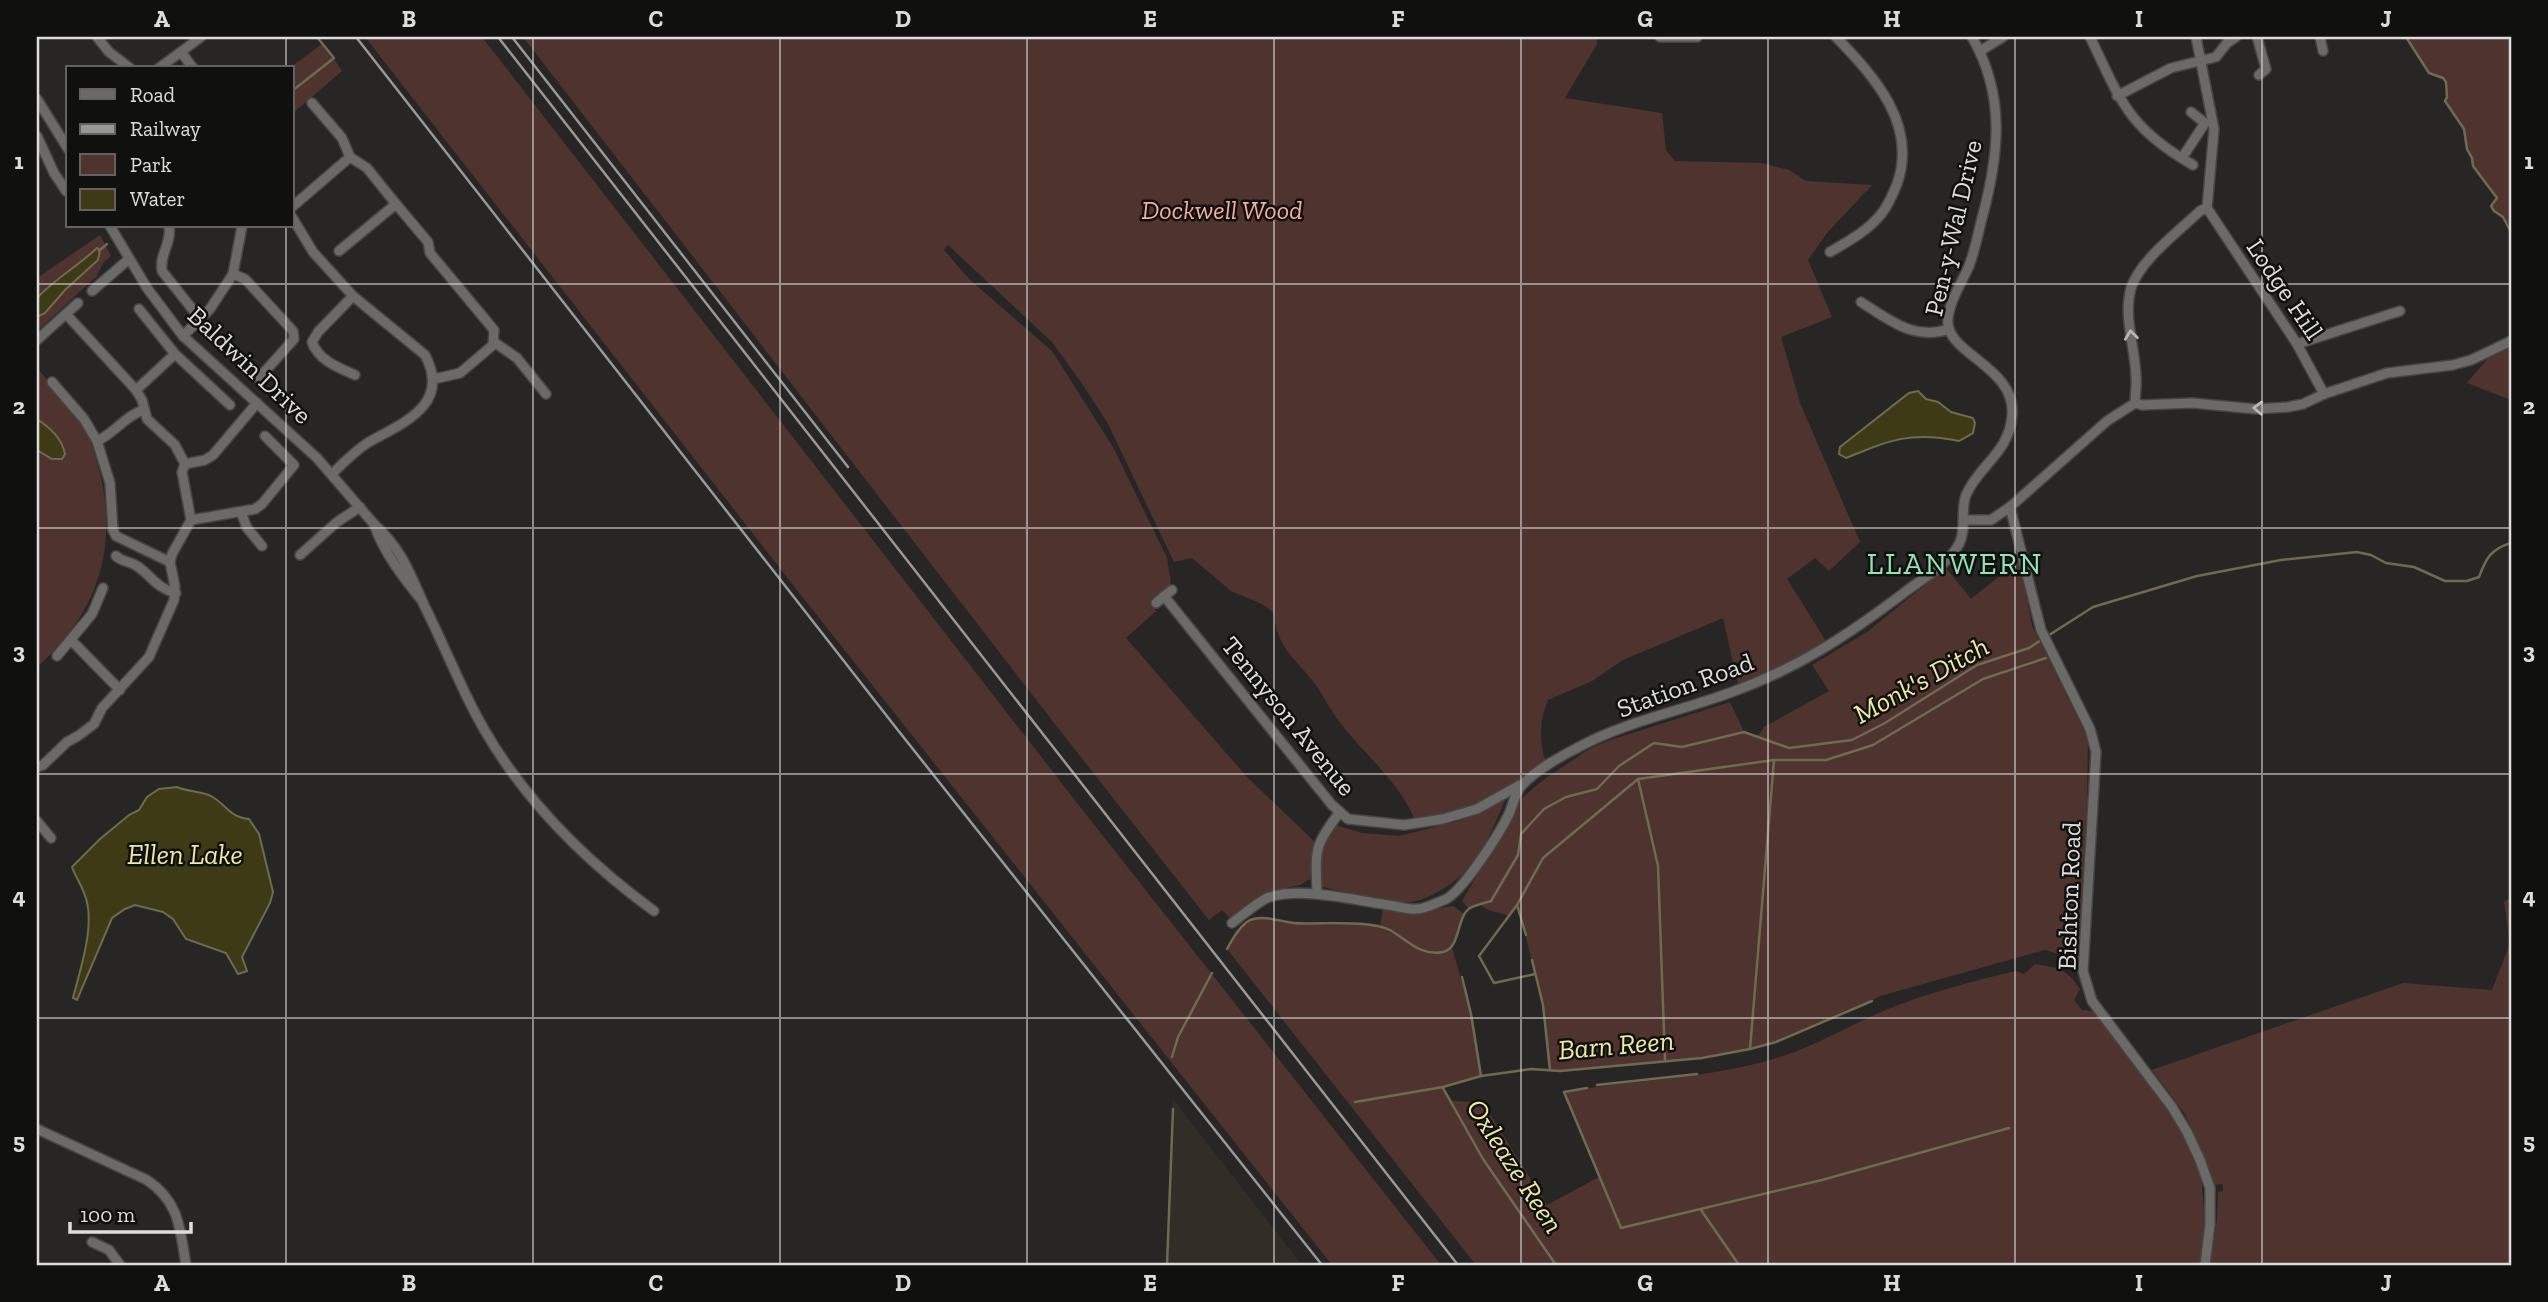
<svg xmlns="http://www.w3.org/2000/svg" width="2548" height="1302" font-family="'Zilla Slab',serif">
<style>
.built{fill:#332d27}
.green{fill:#4f332f}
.water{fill:#3d3a15;stroke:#6e6b51;stroke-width:2}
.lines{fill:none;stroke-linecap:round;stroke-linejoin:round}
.stream{stroke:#6e6b51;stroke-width:2.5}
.minor-casing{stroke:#474544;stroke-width:12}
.minor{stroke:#6c6a67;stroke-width:9}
.rail{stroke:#9a9897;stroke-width:2.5}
.oneway{stroke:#b7b5b3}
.grid{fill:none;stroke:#dfdddc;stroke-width:2;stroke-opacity:0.55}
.labels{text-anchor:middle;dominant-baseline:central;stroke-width:5;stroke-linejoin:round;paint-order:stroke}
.park-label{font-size:26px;font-style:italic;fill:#f4ada3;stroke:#10100f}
.street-label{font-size:26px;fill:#dfdddc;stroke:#10100f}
.water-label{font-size:28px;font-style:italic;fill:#eee8a5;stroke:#10100f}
.quarter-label{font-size:30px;letter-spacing:2px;fill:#92e3b8;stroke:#10100f}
.neatline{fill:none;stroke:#dfdddc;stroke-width:2.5}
.grid-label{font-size:23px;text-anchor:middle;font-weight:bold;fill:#dfdddc}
</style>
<rect width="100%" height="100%" fill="#282625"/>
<path class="built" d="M1173,1099L1228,1170L1302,1265H1166Z"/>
<g class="green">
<path d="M365,37H482L1081,808L1441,1265H1332L793,585Z"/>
<path d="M523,37H1597V44L1565,98L1662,113L1666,150L1675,161L1761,163L1789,170L1806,181L1872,185L1827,233L1808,260L1832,317L1781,337L1800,403L1860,542L1829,571L1815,558L1787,579L1829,646L1738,685L1723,618L1623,660L1592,681L1548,700C1539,722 1539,741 1546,763C1515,783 1483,805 1447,815C1437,818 1425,817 1414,818C1400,783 1362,752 1339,721C1329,708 1322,692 1312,680C1290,653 1279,649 1273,612L1262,604L1231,591L1192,558L1174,562L1107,422L1081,382L1052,342L948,245L944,250L969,279L1052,351L1113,447L1167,558L1171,584L1150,603L1156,611L1126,638L1247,777L1315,842L1310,879L1300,885L1267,892L1230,918L1222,910L1209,920L1058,728Z"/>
<path d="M2406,37H2511V232L2503,217L2494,211L2491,206L2497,198L2473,166L2472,158L2467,149L2464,129L2445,101L2447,97L2446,82L2443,78L2429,73Z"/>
<path d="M323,43L342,71L292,114V68H290Z"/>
<path d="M100,235L111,256L103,263L97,276L37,331V278Z"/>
<path d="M2511,345V400L2467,383L2489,357Z"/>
<path d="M37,368C50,384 67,400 79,417C88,431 94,450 98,466C120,545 98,614 37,667Z"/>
<path d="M2020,560L2032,626L2088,739L2087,802L2078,960L2045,950L1880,996L1851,1011L1776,1042L1750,1049L1702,1058L1550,1071L1543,1005L1518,906L1509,916C1499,912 1489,912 1480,905L1469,909L1462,901L1522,798L1543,780L1589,749L1607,741L1730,702L1744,732L1757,737L1764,727L1829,691L1812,665L1867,632L1946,568L1971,599Z"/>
<path d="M1505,800C1488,841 1474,875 1432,895C1422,900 1413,903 1401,902C1375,901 1348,892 1322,887C1319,859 1318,849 1334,825L1363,833L1399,836L1459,821Z"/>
<path d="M2511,897V1265H2210L2217,1220L2218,1192L2223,1191V1184L2214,1185L2185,1114L2152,1070L2403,983L2492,990L2510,943L2504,902Z"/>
<path d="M1453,906L1464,914L1452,948L1471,1014L1481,1076L1443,1087L1452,1101L1472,1102L1486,1108L1547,1205L1599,1177L1564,1092C1637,1079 1715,1079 1786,1055C1821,1043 1854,1023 1888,1009C1930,992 1973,981 2016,971L2024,974L2035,964C2059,968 2066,968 2080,989L2074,1000L2082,1010L2093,1011L2169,1110L2180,1128L2201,1176L2206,1233L2201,1265H1476L1227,949L1237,932L1249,920L1265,918L1329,925L1371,924L1380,927L1383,909L1409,914Z"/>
</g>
<g class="water">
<path d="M97,248L100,250L98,260L65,290L45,313L37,317V298C55,279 78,266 97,248Z"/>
<path d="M1918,391L1926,399L1938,402L1951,412L1973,418L1975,423L1973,433L1959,441C1911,431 1890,440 1846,458L1839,454L1840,447L1909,393Z"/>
<path d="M37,419C50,428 62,438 65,454L62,459H52L37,450Z"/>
<path d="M177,787C188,792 201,791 211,796C227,805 229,817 249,819L259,834L273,892L270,903L242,957L247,971L238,974L226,953L186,939L173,919L163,912L135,905L125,909L112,918L77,1000L73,998C80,969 97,922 84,893C81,884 75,876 72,867L100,839L129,815L139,810L147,797L159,789Z"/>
</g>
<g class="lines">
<g class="stream">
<path d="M2406,37L2429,73L2443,78L2446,82L2447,97L2445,101L2464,129L2467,149L2472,158L2473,166L2497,198L2491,206L2494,211L2503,217L2511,232"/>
<path d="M292,91L334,58L317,37"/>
<path d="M99,251L107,244"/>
<path d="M1638,779L1658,866L1665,1060"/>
<path d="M1517,905L1526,935"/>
<path d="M1227,949C1232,940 1240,925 1250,920C1263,915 1280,921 1293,923C1319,925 1369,919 1390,930C1406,939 1421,957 1443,952C1461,948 1456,917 1470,908C1476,905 1484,903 1491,901L1518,855L1521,834L1544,809L1566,797L1597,789L1619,766L1654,743L1682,747L1744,732L1789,748L1852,740L1885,723L1977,665L2029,648L2093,607L2197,576L2281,560L2357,552L2371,555L2386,563L2414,567L2445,581H2467L2479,577C2486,558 2491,549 2511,543"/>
<path d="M1532,960L1543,1005L1550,1070"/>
<path d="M1535,974L1494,983L1479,956L1517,905L1543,858L1638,779L1774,760H1826L1873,745L1983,679L2046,658"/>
<path d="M1462,977L1471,1014L1481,1076"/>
<path d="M1750,1049L1774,760"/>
<path d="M1172,1057L1178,1037L1212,973"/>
<path d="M1597,1085L1697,1074"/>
<path d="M1443,1088L1483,1159L1556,1265"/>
<path d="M1587,1088L1564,1092L1621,1228L1822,1180L2009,1128"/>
<path d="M1355,1102L1443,1087L1481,1076L1531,1069L1560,1071L1702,1058L1750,1049L1776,1042L1872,1001"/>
<path d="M1701,1210L1739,1265"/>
<path d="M1167,1265L1173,1109"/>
</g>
<g class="minor-casing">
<g id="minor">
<path d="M97,37L109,52L130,68"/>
<path d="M1660,37H1697"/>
<path d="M2090,37C2121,101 2128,128 2193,165"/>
<path d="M2196,37L2214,129L2207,208"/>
<path d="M2257,37L2266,69L2259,75"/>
<path d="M2320,37L2323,51"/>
<path d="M1980,51L2003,37"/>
<path d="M181,52L193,68"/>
<path d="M159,68L201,37"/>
<path d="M2117,96L2171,68L2216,57L2227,43L2236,37"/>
<path d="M37,99L68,149"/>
<path d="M312,103L342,138L350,157L367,168L396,204L339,251"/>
<path d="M37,136L54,173L66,191"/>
<path d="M2182,158L2205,123L2191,112"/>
<path d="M396,204L428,242L430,253L494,330L493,345L460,373L434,379"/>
<path d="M292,207L350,157"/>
<path d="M2207,208L2297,344L2324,394"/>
<path d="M292,217L313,252L353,296L425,355C451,404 405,422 369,442C356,450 343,463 332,474"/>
<path d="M110,226L147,288L183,336L317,458L374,524"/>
<path d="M169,226C172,244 159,254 162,271L201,320"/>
<path d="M1830,252C1849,241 1869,230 1882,213C1889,204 1893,194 1897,184C1918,125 1875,77 1836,37"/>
<path d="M233,274L245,279L293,331L294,339L259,378"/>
<path d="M92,291L129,259"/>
<path d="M353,296L318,332L312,342C318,360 339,368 355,375"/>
<path d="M1861,302C1889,320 1914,341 1949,329"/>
<path d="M139,309L175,354L230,405"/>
<path d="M183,336L210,309L233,274L242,226"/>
<path d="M37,340L78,303"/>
<path d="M494,342L517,358L546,394"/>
<path d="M2297,344L2400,311"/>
<path d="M52,382L84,419L97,441C115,433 125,416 143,410"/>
<path d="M136,390L175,354"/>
<path d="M2135,403L2142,405L2192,403L2256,409L2288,407L2303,404L2324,394L2387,373L2453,365L2471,360L2511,341"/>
<path d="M2135,403C2135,394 2137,385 2136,376C2135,347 2123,316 2131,288C2140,260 2179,231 2200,211L2207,208"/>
<path d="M97,441L110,483L113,530L116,536L170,562"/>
<path d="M185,464L205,460L213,455L257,403"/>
<path d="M2010,507L2041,630L2090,729L2096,752L2083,971L2092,1001L2172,1107L2187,1132L2200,1160L2210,1188V1224L2205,1265"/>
<path d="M241,512L247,528L262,546"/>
<path d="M191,520L255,509L262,504L294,465L265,436"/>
<path d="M1963,520H1991L2010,507L2107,421L2135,403"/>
<path d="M300,555L337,522L360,507"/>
<path d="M116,556C122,562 130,561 137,566C152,576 156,588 176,593"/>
<path d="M1164,596L1332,805L1348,819L1404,825L1443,819L1477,809L1520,785"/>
<path d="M423,602C405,580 383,552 374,524C401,548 410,573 424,605C439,635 452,666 467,697C509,785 576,854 654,911"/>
<path d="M1156,603L1172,590"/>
<path d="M71,640L120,690"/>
<path d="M57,656L92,614L103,588"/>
<path d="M37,767L43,765L67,742L78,736L94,724L102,708L149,657L174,600L175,587L170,562L172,554L191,520L182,472L185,464L175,445L147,419L142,400L136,390L66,314"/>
<path d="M37,821L51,838"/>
<path d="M1317,894C1316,851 1312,848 1340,812"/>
<path d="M1232,923C1243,915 1255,904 1267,898C1298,886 1355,900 1388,905C1397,906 1408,910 1417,909C1425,909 1436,903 1444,900C1461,894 1499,834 1508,816C1513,806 1515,791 1523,784C1535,771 1561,756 1577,748C1624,722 1681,711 1732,692C1797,669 1851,633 1905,592C1922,579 1949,564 1959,544C1967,529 1960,511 1966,495C1979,465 2009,453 2012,416C2017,366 1944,354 1948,319C1949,302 1962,282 1969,266C1975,250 1978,234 1982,218C1999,155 2006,96 1972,37"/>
<path d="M37,1129L147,1180C180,1202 180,1230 186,1265"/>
<path d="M92,1242L109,1250L120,1265"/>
</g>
</g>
<use href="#minor" class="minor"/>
<g class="rail">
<path d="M356,37L897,729L1322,1265"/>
<path d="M498,37L1458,1265"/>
<path d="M512,37L848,467"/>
</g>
</g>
<defs><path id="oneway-chevron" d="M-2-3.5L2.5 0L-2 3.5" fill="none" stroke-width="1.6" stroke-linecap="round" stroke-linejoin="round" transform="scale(1.75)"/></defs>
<g class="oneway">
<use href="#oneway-chevron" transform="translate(2131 335) rotate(-97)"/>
<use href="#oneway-chevron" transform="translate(2258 408) rotate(-178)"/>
</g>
<path class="grid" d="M286,37V68M533,37V1265M780,37V1265M1027,37V1265M1274,37V1265M1521,37V1265M1768,37V1265M2015,37V1265M2262,37V1265M286,226V1265M37,284H2511M37,528H2511M37,774H2511M37,1018H2511"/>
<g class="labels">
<g class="park-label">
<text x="1222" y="210">Dockwell Wood</text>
</g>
<g class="street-label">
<text transform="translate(1953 228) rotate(-77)">Pen-y-Wal Drive</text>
<text transform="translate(2285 289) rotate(56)">Lodge Hill</text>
<text transform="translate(250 365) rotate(43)">Baldwin Drive</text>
<text transform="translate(1685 685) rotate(-20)">Station Road</text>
<text transform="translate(1289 716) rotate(51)">Tennyson Avenue</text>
<text transform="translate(2069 896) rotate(-88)">Bishton Road</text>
</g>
<g class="water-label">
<text transform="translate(1921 680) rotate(-29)">Monk's Ditch</text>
<text x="185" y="854">Ellen Lake</text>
<text transform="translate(1616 1045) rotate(-5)">Barn Reen</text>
<text transform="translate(1515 1166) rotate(57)">Oxleaze Reen</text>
</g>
<g class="quarter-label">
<text x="1955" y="564">LLANWERN</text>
</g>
</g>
<rect width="2548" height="1302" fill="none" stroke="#10100f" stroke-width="77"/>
<rect x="66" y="66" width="228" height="161" fill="#10100f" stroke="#636261" stroke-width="2"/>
<rect x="80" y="89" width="35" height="10" fill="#6c6a67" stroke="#636261" stroke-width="2"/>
<text x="130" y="102" font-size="21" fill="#dfdddc">Road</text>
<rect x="80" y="124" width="35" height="10" fill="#9a9897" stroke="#636261" stroke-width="2"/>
<text x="130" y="136" font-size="21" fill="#dfdddc">Railway</text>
<rect x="80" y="154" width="35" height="21" fill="#4f332f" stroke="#636261" stroke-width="2"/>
<text x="130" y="172" font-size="21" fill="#dfdddc">Park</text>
<rect x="80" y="189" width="35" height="21" fill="#3d3a15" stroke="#636261" stroke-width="2"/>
<text x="130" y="206" font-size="21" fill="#dfdddc">Water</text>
<path d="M70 1222v10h121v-10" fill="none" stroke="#dfdddc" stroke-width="3.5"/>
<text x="80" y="1222" font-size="21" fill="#dfdddc" stroke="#10100f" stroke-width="5" paint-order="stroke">100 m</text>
<rect x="38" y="38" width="2472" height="1226" class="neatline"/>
<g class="grid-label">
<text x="162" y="27">A</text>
<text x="409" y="27">B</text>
<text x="656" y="27">C</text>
<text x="903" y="27">D</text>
<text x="1150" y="27">E</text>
<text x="1398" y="27">F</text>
<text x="1645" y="27">G</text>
<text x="1892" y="27">H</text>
<text x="2139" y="27">I</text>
<text x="2386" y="27">J</text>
<text x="19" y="169">1</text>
<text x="2529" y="169">1</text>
<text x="19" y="414">2</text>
<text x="2529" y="414">2</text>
<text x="19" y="659">3</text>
<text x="2529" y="659">3</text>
<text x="19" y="904">4</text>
<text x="2529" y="904">4</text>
<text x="19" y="1149">5</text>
<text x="2529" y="1149">5</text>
<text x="162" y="1291">A</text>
<text x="409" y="1291">B</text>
<text x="656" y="1291">C</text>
<text x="903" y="1291">D</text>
<text x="1150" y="1291">E</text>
<text x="1398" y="1291">F</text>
<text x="1645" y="1291">G</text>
<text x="1892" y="1291">H</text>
<text x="2139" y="1291">I</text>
<text x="2386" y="1291">J</text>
</g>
</svg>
